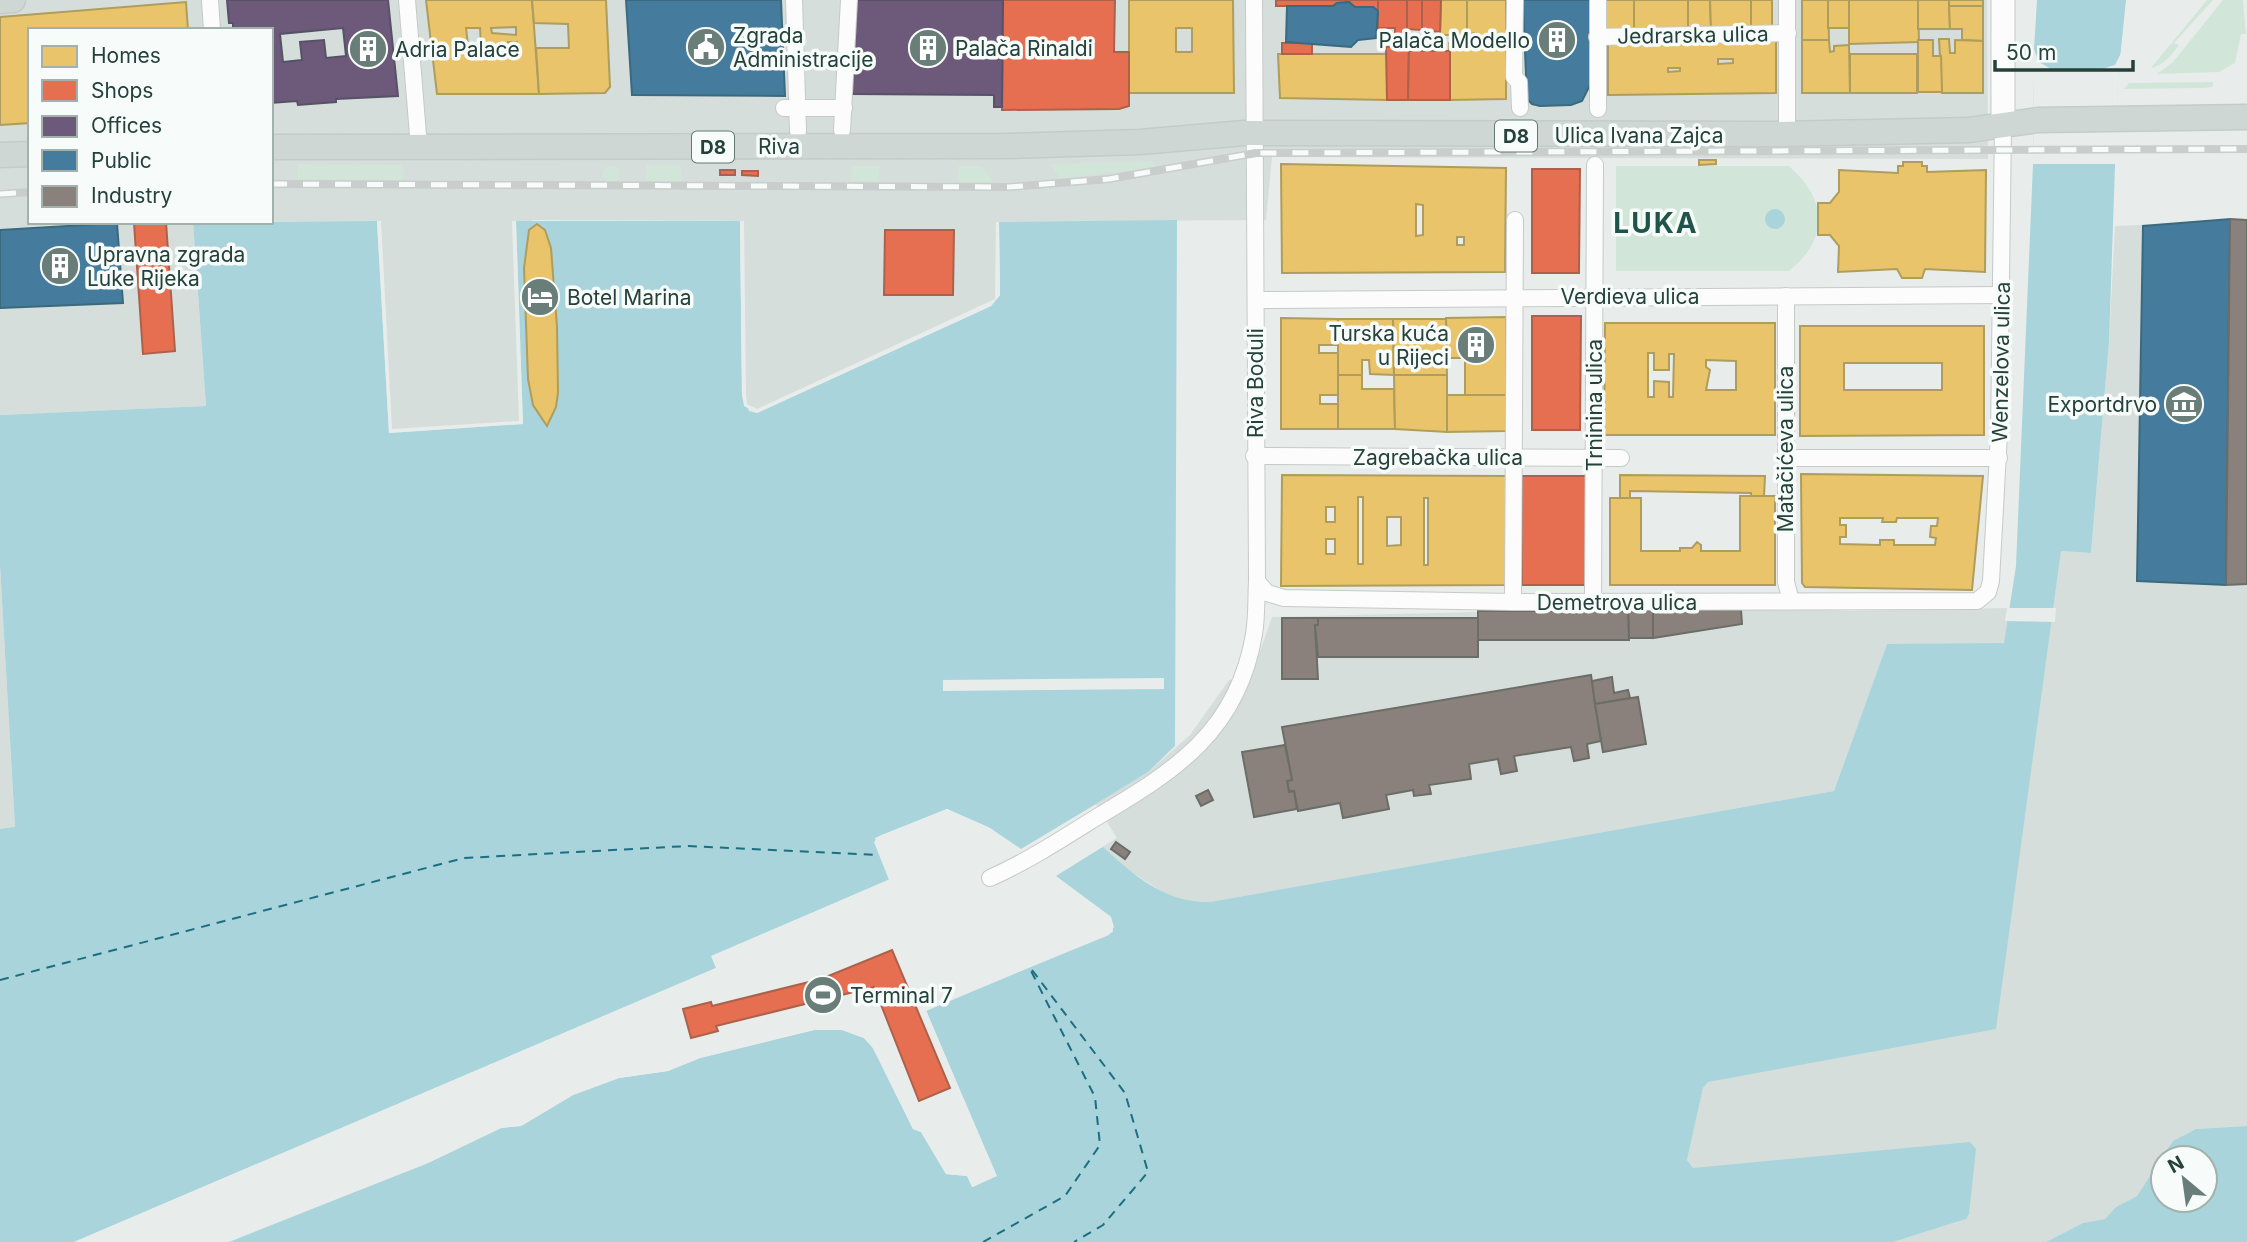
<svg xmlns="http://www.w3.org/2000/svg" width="2247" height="1242" font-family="Inter,sans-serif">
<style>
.built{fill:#d6dedb}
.green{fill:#d1e6d8}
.water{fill:#a9d4db;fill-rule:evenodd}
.pier{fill:#e8edeb}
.homes{fill:#e9c46a;stroke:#ae9d5c;stroke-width:2;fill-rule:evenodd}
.shops{fill:#e76f51;stroke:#ac624a;stroke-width:2}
.offices{fill:#6d597a;stroke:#575267;stroke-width:2;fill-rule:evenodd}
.public{fill:#457b9d;stroke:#3b6a7f;stroke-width:2}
.industry{fill:#8a817c;stroke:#6b6e68;stroke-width:2}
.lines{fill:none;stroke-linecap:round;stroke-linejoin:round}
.ferry{stroke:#1c6f80;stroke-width:2;stroke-dasharray:9 7;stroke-linecap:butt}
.street-casing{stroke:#c5cac8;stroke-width:18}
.secondary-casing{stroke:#c3cbc8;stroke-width:25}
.primary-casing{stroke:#c3ccc9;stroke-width:27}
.street{stroke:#fcfcfc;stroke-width:16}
.secondary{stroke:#fcfcfc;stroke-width:23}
.primary{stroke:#cfd7d5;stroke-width:24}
.rail-casing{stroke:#c9cdcc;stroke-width:8}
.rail{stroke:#f7fbf9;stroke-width:5;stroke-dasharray:16;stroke-linecap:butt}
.labels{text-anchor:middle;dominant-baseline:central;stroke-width:7;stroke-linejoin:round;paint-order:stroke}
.shield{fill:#f7fbf9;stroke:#637a73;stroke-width:2}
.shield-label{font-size:19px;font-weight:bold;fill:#24423a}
.poi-label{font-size:21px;fill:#24423a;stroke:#f7fbf9;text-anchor:start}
.street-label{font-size:21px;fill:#24423a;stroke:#f7fbf9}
.district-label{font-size:28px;font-weight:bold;letter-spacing:2px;fill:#1f5548;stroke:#f7fbf9}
</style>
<rect width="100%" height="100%" fill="#e8edeb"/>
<g class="built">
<path d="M0,0H1987L1988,159L1272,157L1266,220L999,222L997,301L757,413L744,406L740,221L532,220L523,424L389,433L377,221H271V30H30V222H193L206,406L0,415Z"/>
<path d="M2247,220V1126L2196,1129L2174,1141L2137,1196L2116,1207L2105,1219L2083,1223L2046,1242H1893L1966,1219L1693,1168L1687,1160L1703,1088L1708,1082L1721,1079L2034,743L2061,551L2091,553L2109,342L2115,226Z"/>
<path d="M0,565L15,828L0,829Z"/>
<path d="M1722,606L1848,611L2010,608L2005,641L2001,644H1887L1834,791L1210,902L1190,903L1171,897L1128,870L1103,847L1117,838L1096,804L1148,772L1190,735L1229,680L1251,677L1272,617Z"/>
</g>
<g class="green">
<path d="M2207,0H2213L2174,43L2179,45C2172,55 2162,66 2151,68Z"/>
<path d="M2223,0H2243L2246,34H2241L2235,63L2219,72L2157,74L2173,62Z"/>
<path d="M2213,82V87L2204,88L2124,89L2129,83Z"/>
<path d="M1154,161L1155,166L1152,167L1060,179L1051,164Z"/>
<path d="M298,164L403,165V180L298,179Z"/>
<path d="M646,165L681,166L682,181H646Z"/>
<circle cx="611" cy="174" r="8"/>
<rect x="851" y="166" width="28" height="15"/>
<path d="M958,166H981L994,182H958Z"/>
<path d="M1616,166H1789C1828,200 1829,239 1789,271H1616Z"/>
</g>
<g class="water">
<path d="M2037,0H2126L2118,78L2109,342L2091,553L2061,551L1996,1029L1708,1082L1703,1088L1687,1160L1693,1168L1970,1142L1976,1149L1969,1214L1966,1219L1893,1242H229L428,1163L501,1128L521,1126L573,1095L619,1078L668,1071L700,1058L814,1030H842L864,1038L873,1048L913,1129L921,1132L946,1174L967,1176L973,1187L996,1176L926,1010L1109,935L1114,927L1111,917L990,828L947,809L875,838L890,879L712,956L716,968L74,1242H0V829L15,827L0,565V415L206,406L193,222L377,221L389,433L523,424L516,221H740L742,395L749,411L757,413L991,306L1000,295L999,222L1177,220L1175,746L1148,772L1096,804L1117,838L1103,847C1135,876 1165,903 1210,902L1834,791L1887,644L2004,643L2016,566L2033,164L2034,73L2039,63L2034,49Z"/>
<circle cx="1775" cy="219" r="10"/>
<path d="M2247,1126V1242H2046L2083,1223L2105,1219L2116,1207L2137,1196L2173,1141L2196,1129ZM2205,1158V1200H2163V1158Z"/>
</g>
<g class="pier">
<path d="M2122,51L2118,78L2117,164H2033L2034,73L2039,62L2051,69L2098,70L2115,65Z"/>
<path d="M377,221H381L392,429L519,421L512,221H516L523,424L389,433Z"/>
<path d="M740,221H744L746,395L747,404L757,409L995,299L996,222H999L1000,295L991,306L757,413L744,406L742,395Z"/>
<path d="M2007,608H2056L2055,622L2005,621Z"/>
<path d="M1164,678V689L943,691V680Z"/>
<path d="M1096,804L1117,838L1056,876L1111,917L1113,932L926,1011L997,1176L972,1187L967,1176L946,1174L921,1132L913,1129L873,1048L864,1038L842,1030H814L700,1058L668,1071L619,1078L573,1095L521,1126L501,1128L428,1163L225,1242L233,1236L427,1159L499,1125L519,1123L572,1092L618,1075L667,1067L699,1054L813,1027L843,1026L867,1035L876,1047L915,1126L924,1130L948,1171L969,1173L974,1183L992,1174L922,1009L1107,932L1111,926L1108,919L1055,880L1043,885L1018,851L989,831L946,812L878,840L893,878L892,882L716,958L718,971L328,1139L83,1242H74L716,968L711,956L889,880L874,842L879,836L947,809L990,828L1021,849Z"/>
</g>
<g class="homes">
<path d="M426,0H532L539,94H437ZM516,27V35L492,33L491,28ZM466,28H480L481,45H474L475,53H469ZM508,42H517L518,52H494L493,47H509Z"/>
<path d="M532,0H606L610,87L605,93L539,94L536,48H569L568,24L534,23Z"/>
<path d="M1129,0H1233L1234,93H1129ZM1176,28H1192V52H1176Z"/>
<path d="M1441,0H1467V35H1440Z"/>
<path d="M1467,0H1506V43H1476V33L1467,34Z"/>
<rect x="1606" y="0" width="28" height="29"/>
<rect x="1634" y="0" width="54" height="29"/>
<path d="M1688,0H1710L1711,29H1688Z"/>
<path d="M1710,0H1751V29H1711Z"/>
<rect x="1751" y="0" width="21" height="29"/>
<path d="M1802,0H1828L1829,40H1802Z"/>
<rect x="1828" y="0" width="21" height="28"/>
<path d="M1849,0H1918L1919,42L1849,44Z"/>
<path d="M1918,0H1949L1950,29H1918Z"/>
<rect x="1949" y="0" width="34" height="6"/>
<path d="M186,2L188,30H30V123L0,125V17Z"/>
<path d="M1949,6H1983V41L1962,40V29H1950Z"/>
<path d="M1776,39V93L1608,95V40ZM1718,59H1733V63L1718,64ZM1668,68H1680V71L1668,72Z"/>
<path d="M1939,39H1949L1950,53H1955V40L1983,41V93H1942Z"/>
<path d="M1802,40H1829L1830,52L1834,51V46L1849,45L1850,93H1802Z"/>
<path d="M1918,40H1933V56H1941L1942,92H1918Z"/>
<path d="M1449,43H1506V99L1450,100Z"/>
<path d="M1278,54H1387V100L1280,98Z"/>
<rect x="1850" y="54" width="67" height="39"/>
<path d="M1699,160H1716V164L1699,165Z"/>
<path d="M1903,162H1922V166H1927V172L1986,170L1985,272L1925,269L1922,278H1902L1897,269L1838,272L1839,246L1830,235H1818V203H1830L1839,192V170L1898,173V166H1903Z"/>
<path d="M1281,164L1506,168L1505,272L1282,273ZM1416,204L1423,205V235L1416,236ZM1457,237H1464V245H1457Z"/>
<path d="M537,224L545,230L551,248L557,327L558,393L556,407L547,426L533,405L528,379L524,268L529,230Z"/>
<path d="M1506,317V395H1465V358H1447L1446,318Z"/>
<path d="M1281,318L1338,319V345H1319V353H1338V395H1320V404H1338V429H1281Z"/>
<path d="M1338,319H1393L1394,375L1370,374L1369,360H1362V375H1338Z"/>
<path d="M1393,319H1446L1447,375H1394Z"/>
<path d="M1605,323H1775V435H1604ZM1648,353H1654V370H1669V354H1674L1673,397H1669V382L1654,381V397H1648ZM1706,360L1736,361V390H1706L1710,370L1706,367Z"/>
<path d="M1800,326H1984V435L1800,436ZM1844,363H1942V390H1844Z"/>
<path d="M1338,375H1362V389H1394L1395,429H1338Z"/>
<path d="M1394,375H1447V432L1395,429Z"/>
<path d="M1447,395H1506V431L1447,432Z"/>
<path d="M1801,474L1983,476L1972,590L1805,587L1802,583ZM1840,518H1883L1882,522H1896L1897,518H1938L1937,526H1931L1930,537L1936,538L1935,545H1894V540H1880V545L1840,544V537H1846V525H1840Z"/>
<path d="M1282,475L1506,476V585L1281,586ZM1358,497H1363V564H1358ZM1424,498H1428V565H1424ZM1326,507H1335V522H1326ZM1387,517H1401V545L1387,546ZM1326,539H1335V554H1326Z"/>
<path d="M1620,475L1765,476L1764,496H1751V493L1630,491V498H1620Z"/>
<path d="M1740,496H1775V585H1610V498H1641V551H1680V548H1692L1697,542L1701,545V551H1740Z"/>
</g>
<g class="shops">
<path d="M1003,0H1115L1114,52H1129V106L1119,109L1002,110Z"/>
<path d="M1276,0H1378V11L1373,7H1355L1349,2L1337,3L1333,6H1276Z"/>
<path d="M1378,0H1407V40H1395V28H1378Z"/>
<path d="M1407,0H1422V30L1407,29Z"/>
<path d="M1422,0H1441L1440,32L1422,30Z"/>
<path d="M1391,40H1409L1408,100H1387L1386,47H1391Z"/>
<rect x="1282" y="43" width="30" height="11"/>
<path d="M1409,51H1450V100H1408Z"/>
<path d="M1532,169H1580L1579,273H1532Z"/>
<rect x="720" y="170" width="15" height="5"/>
<path d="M742,171H758V176L742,175Z"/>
<path d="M166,222L175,351L143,354L134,223Z"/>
<path d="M885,230H954L953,295H884Z"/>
<path d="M1532,316H1581L1580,430H1532Z"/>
<rect x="1522" y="476" width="65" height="109"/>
<path d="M892,950L950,1088L919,1101L874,987L716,1026L718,1031L691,1038L683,1009L711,1002L712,1006L821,979Z"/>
</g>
<g class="offices">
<path d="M227,0H388L398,96L336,99V102L298,105L297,101L271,103V30H233V23H229ZM343,28L346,56L326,58L324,40L300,42L302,60L283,62L280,34Z"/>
<path d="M856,0H1003L1002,107H994V95L851,94Z"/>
</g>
<g class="public">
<path d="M626,0H781L785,96L632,95Z"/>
<path d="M1520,0H1592L1590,4V85L1582,101L1571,105L1540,106L1532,104L1527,99L1523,3Z"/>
<path d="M1349,2L1355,7H1373L1378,11L1376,38L1358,40L1351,47L1286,42L1287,6H1333L1337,3Z"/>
<path d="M2230,219L2226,585L2137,581L2143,226Z"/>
<path d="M117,223L123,303L0,308V230Z"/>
</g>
<g class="industry">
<path d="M2230,219L2247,220V584L2226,585Z"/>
<path d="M1653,610V638H1629L1628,611Z"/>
<path d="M1653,610H1741L1742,624L1653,638Z"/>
<path d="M1478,611H1628L1629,640H1478Z"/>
<path d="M1282,618H1318V625H1315L1318,679H1282Z"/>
<path d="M1318,618H1478V657H1318L1315,625H1318Z"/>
<path d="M1591,675L1601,741L1587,744L1589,758L1574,761L1571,747L1514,756L1517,771L1501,774L1498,759L1469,764L1471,779L1429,785L1431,794L1414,796L1413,790L1386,795L1389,809L1343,818L1340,803L1298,811L1294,791L1289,792L1287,781L1292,780L1282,727Z"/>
<path d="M1612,677L1614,693L1628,690L1630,698L1595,704L1592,681Z"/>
<path d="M1638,697L1646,744L1603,752L1595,704Z"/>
<path d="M1285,745L1292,780L1287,781L1289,792L1294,791L1297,809L1254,817L1242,752Z"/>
<path d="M1208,790L1213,800L1201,806L1196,796Z"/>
<path d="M1116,842L1130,852L1125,859L1111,849Z"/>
</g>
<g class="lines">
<g class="ferry">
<path d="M1032,970L1125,1093L1148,1172L1103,1225L1074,1242"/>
<path d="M0,980L464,858L688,846L879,855"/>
<path d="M983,1242L1065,1196L1100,1145L1095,1097L1029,967"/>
</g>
<g class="street-casing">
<g id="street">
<path d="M210,0L212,30"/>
<path d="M407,0L419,147"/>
<path d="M794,0L798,131"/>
<path d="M1515,0L1514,77L1519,82L1520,108"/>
<path d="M1597,37L1788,33"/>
<path d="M784,108H844"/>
<path d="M1598,109V0"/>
<path d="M842,130L849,0"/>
<path d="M1787,134V0"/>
<path d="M1786,296V582L1791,601"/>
<path d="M1256,300L2003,295"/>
<path d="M1254,456L1621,458"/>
<path d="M1784,458H1999"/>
<path d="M1257,581L1267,593L1284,598L1513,602L1977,601L1988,592L1991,581L1999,434L2003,125"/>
<path d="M1513,602L1515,220"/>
<path d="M1593,602L1595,165"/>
<path d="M990,878C1028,861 1062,839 1097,817C1175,771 1238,731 1254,634C1257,617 1256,598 1257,581L1254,0"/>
</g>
</g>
<g class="secondary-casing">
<path id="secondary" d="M2003,125V0"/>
</g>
<g class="primary-casing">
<g id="primary">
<path d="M0,1L13,0"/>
<path d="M271,147L1007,146L1140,142L1244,133L1773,134L1969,130L2038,120L2247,117"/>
<path d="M0,155L30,154"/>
</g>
</g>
<use href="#street" class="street"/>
<use href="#secondary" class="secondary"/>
<use href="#primary" class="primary"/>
<g class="rail-casing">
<g id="rail">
<path d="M271,184L1009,187L1109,179L1256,153L2247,149"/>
<path d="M0,194L30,192"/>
</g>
</g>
<use href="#rail" class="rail"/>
</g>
<defs>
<g id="building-disc" transform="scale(2.0125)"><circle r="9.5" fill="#697e78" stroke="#f7fbf9"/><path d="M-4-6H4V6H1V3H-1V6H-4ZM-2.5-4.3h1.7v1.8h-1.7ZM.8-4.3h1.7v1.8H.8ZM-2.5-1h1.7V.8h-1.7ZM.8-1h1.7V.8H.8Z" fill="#fff"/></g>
<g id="civic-disc" transform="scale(2.0125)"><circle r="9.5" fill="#697e78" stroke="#f7fbf9"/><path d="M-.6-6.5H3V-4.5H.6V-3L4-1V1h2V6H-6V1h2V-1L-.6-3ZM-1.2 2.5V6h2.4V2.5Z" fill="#fff"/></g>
<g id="hotel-disc" transform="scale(2.0125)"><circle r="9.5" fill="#697e78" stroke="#f7fbf9"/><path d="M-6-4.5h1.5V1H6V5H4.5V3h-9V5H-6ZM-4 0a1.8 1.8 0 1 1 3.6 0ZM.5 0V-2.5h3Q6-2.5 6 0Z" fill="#fff"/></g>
<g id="museum-disc" transform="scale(2.0125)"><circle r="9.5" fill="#697e78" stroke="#f7fbf9"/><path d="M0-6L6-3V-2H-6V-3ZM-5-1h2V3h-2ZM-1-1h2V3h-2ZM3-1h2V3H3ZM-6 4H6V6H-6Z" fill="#fff"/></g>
<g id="stadium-disc" transform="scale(2.0125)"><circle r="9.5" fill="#697e78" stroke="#f7fbf9"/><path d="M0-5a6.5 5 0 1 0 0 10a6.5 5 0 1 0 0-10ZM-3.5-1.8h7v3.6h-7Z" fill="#fff"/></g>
</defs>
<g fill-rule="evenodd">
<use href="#building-disc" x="1557" y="40"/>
<use href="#civic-disc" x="706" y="47"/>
<use href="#building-disc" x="928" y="48"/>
<use href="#building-disc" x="368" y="49"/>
<use href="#building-disc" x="60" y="266"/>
<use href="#hotel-disc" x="540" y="297"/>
<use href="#building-disc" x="1476" y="345"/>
<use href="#museum-disc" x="2184" y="404"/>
<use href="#stadium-disc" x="823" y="995"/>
</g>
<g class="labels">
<g class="shield">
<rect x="1495" y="120.5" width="42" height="31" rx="5"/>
<rect x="692" y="131.5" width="42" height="31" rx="5"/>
</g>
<g class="shield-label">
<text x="1516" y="136">D8</text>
<text x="713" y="147">D8</text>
</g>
<g class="poi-label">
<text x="733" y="35">Zgrada<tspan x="733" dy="24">Administracije</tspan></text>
<text x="1530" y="40" text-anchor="end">Palača Modello</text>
<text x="955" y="48">Palača Rinaldi</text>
<text x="395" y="49">Adria Palace</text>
<text x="87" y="254">Upravna zgrada<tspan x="87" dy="24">Luke Rijeka</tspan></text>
<text x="567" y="297">Botel Marina</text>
<text x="1449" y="333" text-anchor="end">Turska kuća<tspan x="1449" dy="24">u Rijeci</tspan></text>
<text x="2157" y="404" text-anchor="end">Exportdrvo</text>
<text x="850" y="995">Terminal 7</text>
</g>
<g class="street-label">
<text transform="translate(1693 35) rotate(-1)">Jedrarska ulica</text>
<text x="1639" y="135">Ulica Ivana Zajca</text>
<text x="779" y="146">Riva</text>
<text x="1630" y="296">Verdieva ulica</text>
<text transform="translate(2001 362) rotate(-89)">Wenzelova ulica</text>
<text transform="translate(1255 383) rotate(-90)">Riva Boduli</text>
<text transform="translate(1594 405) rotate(-90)">Trninina ulica</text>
<text transform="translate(1785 449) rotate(-90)">Matačićeva ulica</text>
<text x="1438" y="457">Zagrebačka ulica</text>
<text x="1617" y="602">Demetrova ulica</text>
</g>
<g class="district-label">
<text x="1656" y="223">LUKA</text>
</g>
</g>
<rect x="28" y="28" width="245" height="196" fill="#f7fbf9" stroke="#a3b1ad" stroke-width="2"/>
<rect x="42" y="46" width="35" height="21" fill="#e9c46a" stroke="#a3b1ad" stroke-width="2"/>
<text x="91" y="63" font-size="21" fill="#24423a">Homes</text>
<rect x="42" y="80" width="35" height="21" fill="#e76f51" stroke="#a3b1ad" stroke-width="2"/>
<text x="91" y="98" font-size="21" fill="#24423a">Shops</text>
<rect x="42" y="116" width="35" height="21" fill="#6d597a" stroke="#a3b1ad" stroke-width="2"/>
<text x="91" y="133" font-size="21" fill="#24423a">Offices</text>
<rect x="42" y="150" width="35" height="21" fill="#457b9d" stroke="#a3b1ad" stroke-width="2"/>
<text x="91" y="168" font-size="21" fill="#24423a">Public</text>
<rect x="42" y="186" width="35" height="21" fill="#8a817c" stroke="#a3b1ad" stroke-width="2"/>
<text x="91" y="203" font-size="21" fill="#24423a">Industry</text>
<g transform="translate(2184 1179) rotate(331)"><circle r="33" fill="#f7fbf9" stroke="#a3b1ad" stroke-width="2"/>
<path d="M0-5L12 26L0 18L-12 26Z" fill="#697e78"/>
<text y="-10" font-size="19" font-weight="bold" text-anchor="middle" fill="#24423a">N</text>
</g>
<path d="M1995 60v10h138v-10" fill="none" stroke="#24423a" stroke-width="3.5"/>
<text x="2006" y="60" font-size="21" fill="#24423a" stroke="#f7fbf9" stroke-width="5" paint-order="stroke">50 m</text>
</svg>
